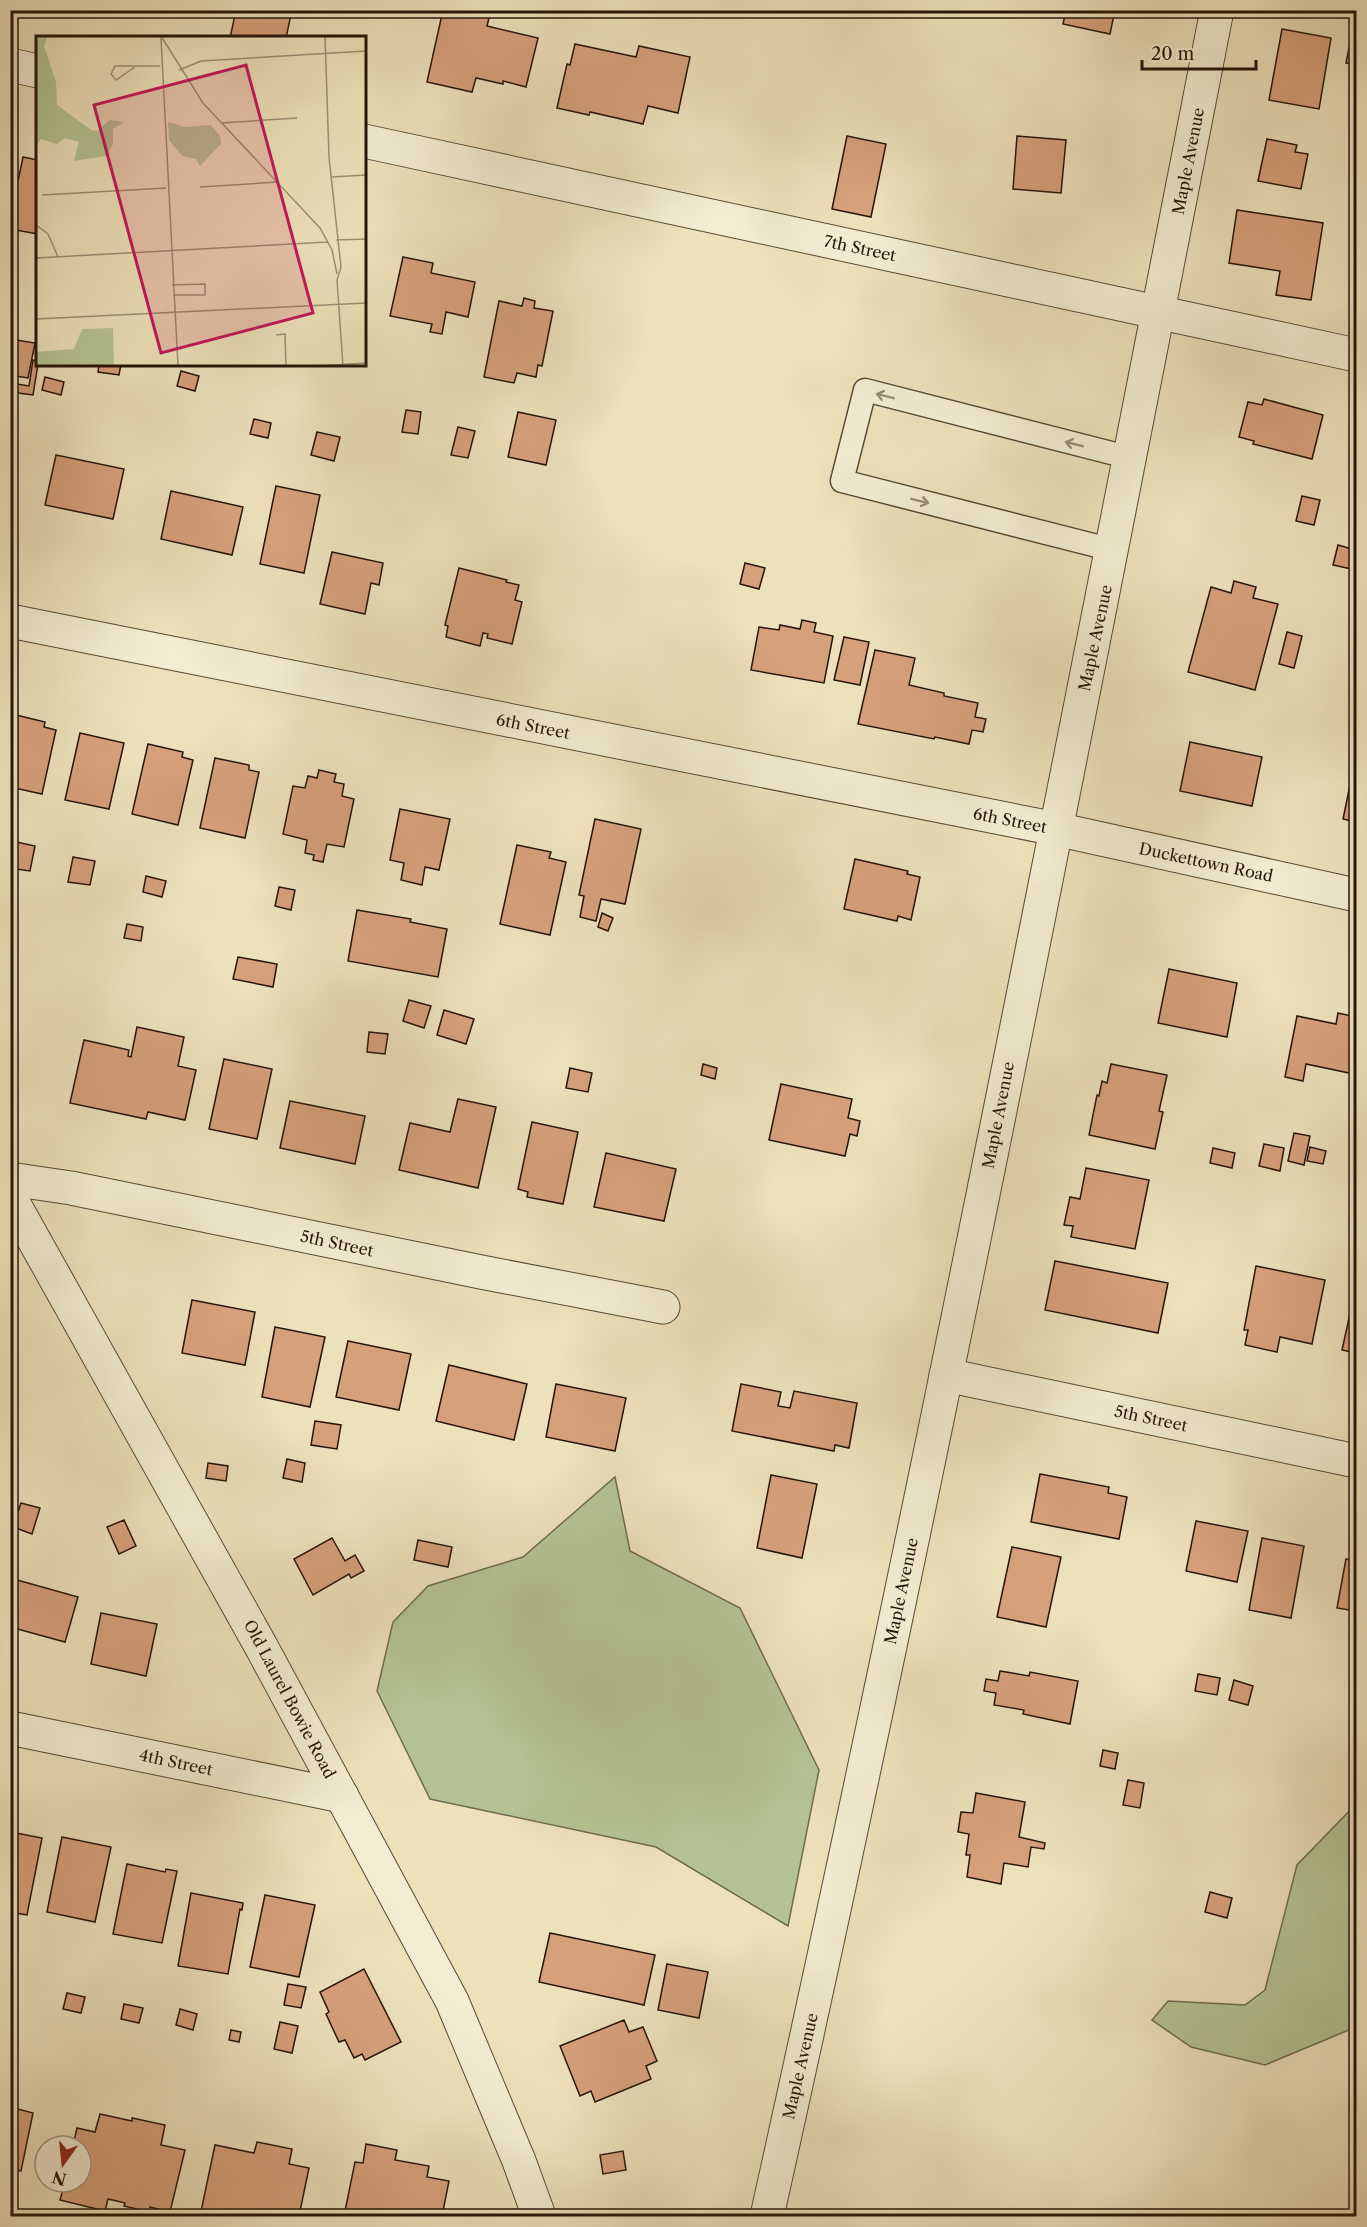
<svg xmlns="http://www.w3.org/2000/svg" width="1367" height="2227" font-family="'Libre Caslon Text',serif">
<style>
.green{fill:#b5c392;stroke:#6e6c4e;stroke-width:1.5}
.building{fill:#d6a07b;stroke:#26150b;stroke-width:1.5}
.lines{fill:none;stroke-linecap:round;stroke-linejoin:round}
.service-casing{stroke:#584837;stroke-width:25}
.minor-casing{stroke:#584837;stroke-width:35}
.tertiary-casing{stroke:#584837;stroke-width:35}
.service{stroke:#f3ecd2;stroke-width:22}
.minor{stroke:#f3ecd2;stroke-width:33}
.tertiary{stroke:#f3ecd2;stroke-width:33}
.oneway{stroke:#978b78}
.labels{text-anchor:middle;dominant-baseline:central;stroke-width:6;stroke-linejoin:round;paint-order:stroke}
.street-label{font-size:16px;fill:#26150b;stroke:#f3ecd2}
.inset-road{fill:none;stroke:#9d8f74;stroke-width:1.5}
.view{fill:#c2185b;fill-opacity:0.15;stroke:#c2185b;stroke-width:3}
.inset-edge{fill:none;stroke:#26150b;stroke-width:3}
</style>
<rect width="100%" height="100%" fill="#ede1ba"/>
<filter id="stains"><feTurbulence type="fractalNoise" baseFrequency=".00333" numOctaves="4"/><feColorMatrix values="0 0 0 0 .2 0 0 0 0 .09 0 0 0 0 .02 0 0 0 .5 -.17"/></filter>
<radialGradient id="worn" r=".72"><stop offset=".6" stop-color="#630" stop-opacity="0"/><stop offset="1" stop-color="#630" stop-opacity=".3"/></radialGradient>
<g class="green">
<path d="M615,1477L630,1551L740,1608L819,1770L788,1926L656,1847L430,1799L377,1691L393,1622L428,1586L523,1557Z"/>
<path d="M1356,1804V2027L1265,2065L1191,2047L1152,2020L1168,2001L1245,2005L1265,1990L1297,1865Z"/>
</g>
<g class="building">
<path d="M236,10H292L286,38H230Z"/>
<path d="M443,10H491L487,26L538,38L526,87L503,81V84L476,78L472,92L427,82Z"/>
<path d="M1066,10H1115L1110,34L1063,24Z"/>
<path d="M1282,29L1331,38L1319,109L1269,100Z"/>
<path d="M1351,38L1356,39V65L1346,63Z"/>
<path d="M575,44L636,57L639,46L690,57L678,113L648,106L643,124L590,112L589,115L557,108L567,64L570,65Z"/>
<path d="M847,136L886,144L871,217L832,209Z"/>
<path d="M1017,136L1066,140L1061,193L1013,189Z"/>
<path d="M1267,139L1297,145L1295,152L1308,154L1301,189L1258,181Z"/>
<path d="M23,157L38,160V234L10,229L14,206L10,205V183L11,179L18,181Z"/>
<path d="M1237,210L1323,223L1311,300L1276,295L1280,271L1229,263Z"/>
<path d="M403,257L433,263L431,273L475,282L468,317L446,312L442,334L430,332L432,324L390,316Z"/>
<path d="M524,298L535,301L534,308L553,311L542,366L538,365L536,377L517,373L514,383L484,377L499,301L522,306Z"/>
<path d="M10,339L35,343L28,378L10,375Z"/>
<path d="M33,360L38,361V364L33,395L10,392V383L29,386Z"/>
<path d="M99,364H121L119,375L98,372Z"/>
<path d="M181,371L199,376L195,391L177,386Z"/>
<path d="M45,377L64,382L61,395L42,390Z"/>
<path d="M1264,399L1323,415L1312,459L1253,444L1254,441L1239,437L1248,402L1262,405Z"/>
<path d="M406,410L421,412L418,434L402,432Z"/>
<path d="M518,412L556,420L546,465L508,457Z"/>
<path d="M254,419L271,423L268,438L250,434Z"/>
<path d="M458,427L475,431L468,458L451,455Z"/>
<path d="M317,432L340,437L334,461L311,455Z"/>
<path d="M56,455L124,469L113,519L45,505Z"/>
<path d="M276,486L320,495L304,573L260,564Z"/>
<path d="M171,491L243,507L232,555L161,539Z"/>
<path d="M1302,496L1320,500L1314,525L1296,521Z"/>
<path d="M1338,545L1356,550V570L1333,565Z"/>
<path d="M332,552L383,563L379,585L371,583L365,614L320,604Z"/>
<path d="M745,563L765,568L759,589L740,584Z"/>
<path d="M459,568L507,580L506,582L519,585L515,600L522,602L512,644L487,638L488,634L483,633L480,646L446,637L448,626L445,625Z"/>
<path d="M1234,581L1256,587L1253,598L1278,604L1255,690L1188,672L1211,587L1231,593Z"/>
<path d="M802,620L816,623L814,632L833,636L824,683L751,670L759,627L779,630L780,625L800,629Z"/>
<path d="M1287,632L1302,636L1294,668L1279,664Z"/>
<path d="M844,637L869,642L860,685L834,680Z"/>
<path d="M875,650L915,658L909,685L944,693V696L978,703L975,717L986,719L983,732L972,730L969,744L935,737L934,739L858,724Z"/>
<path d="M12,714L45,722L44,727L56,730L42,794L10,787Z"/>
<path d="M80,733L124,743L109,809L65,800Z"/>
<path d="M1190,742L1262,757L1252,806L1180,791Z"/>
<path d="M148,744L183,752L182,757L193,760L178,825L132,814Z"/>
<path d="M1356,756V822L1343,819Z"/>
<path d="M215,758L249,765V770L259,772L245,838L200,828Z"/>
<path d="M319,770L336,774L334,782L344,784L342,796L354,799L344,847L327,844L323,862L313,860L314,855L305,853L307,840L283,834L293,786L305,788L308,776L317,778Z"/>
<path d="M400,809L450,819L439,870L425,867L422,885L401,880L404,863L390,860Z"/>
<path d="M595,819L641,829L625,904L601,899L596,921L580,917L584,896L579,895Z"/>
<path d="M12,841L35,846L30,871L10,868Z"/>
<path d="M517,845L551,852L549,858L566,862L550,935L500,924Z"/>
<path d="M73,857L95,861L90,885L68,882Z"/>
<path d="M855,859L908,871L907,874L920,877L911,920L898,916L897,921L844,909Z"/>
<path d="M146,876L166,881L162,897L143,892Z"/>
<path d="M279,887L295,890L291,910L275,906Z"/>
<path d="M357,910L411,919L410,922L447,929L438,977L348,961Z"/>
<path d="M602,913L613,918L608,931L598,927Z"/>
<path d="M127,924L143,927L141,941L124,938Z"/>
<path d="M238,957L277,964L273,987L233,979Z"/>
<path d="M1169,969L1237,983L1227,1037L1158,1023Z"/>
<path d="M409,1000L431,1006L424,1028L403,1021Z"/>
<path d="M444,1010L474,1019L466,1044L437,1035Z"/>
<path d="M1338,1013L1356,1017V1063L1354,1074L1306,1064L1303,1081L1285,1077L1297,1016L1336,1024Z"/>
<path d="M137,1027L184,1037L178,1066L196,1070L185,1120L148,1112L146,1119L70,1103L84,1040L129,1050L128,1056L131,1057Z"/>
<path d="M369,1032L388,1034L385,1054L367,1052Z"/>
<path d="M224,1059L272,1069L257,1139L209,1129Z"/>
<path d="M703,1064L717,1068L715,1079L701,1075Z"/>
<path d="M1111,1064L1167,1075L1159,1111L1163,1112L1155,1149L1089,1135L1097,1095L1099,1096L1102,1081L1107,1083Z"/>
<path d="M570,1068L592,1073L588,1092L566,1088Z"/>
<path d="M781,1084L852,1099L848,1118L860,1121L857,1136L850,1134L845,1156L769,1140Z"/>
<path d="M458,1099L496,1107L478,1188L399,1170L410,1123L450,1132Z"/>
<path d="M290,1101L365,1116L355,1164L280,1148Z"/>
<path d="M532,1122L578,1132L563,1204L527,1197L528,1192L518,1189Z"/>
<path d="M1294,1133L1310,1136L1304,1165L1288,1161Z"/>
<path d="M1264,1144L1284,1148L1280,1171L1259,1166Z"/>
<path d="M1310,1147L1326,1151L1323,1164L1307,1161Z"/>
<path d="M1213,1148L1235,1153L1232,1168L1210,1163Z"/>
<path d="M606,1153L676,1169L664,1221L594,1207Z"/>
<path d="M1086,1168L1149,1180L1135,1249L1071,1237L1073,1226L1064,1225L1070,1197L1080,1199Z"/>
<path d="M1055,1261L1168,1283L1158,1333L1045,1310Z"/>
<path d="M1256,1266L1325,1280L1312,1344L1280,1337L1277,1352L1245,1345L1248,1330H1244Z"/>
<path d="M1355,1291L1356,1292V1353L1342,1350Z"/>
<path d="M192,1300L255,1312L245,1365L182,1353Z"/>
<path d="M275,1327L325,1337L310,1407L262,1397Z"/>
<path d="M348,1341L411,1354L399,1410L336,1397Z"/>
<path d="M449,1365L527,1384L514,1440L436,1421Z"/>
<path d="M556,1384L626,1398L615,1451L546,1437Z"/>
<path d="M741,1384L781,1392L778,1406L790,1408L794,1391L857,1403L849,1448L835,1445L834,1451L732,1431Z"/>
<path d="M315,1421L341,1425L337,1449L311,1445Z"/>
<path d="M287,1459L305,1463L302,1482L283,1478Z"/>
<path d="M208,1463L228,1466L226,1481L206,1478Z"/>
<path d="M1040,1474L1109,1487L1108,1493L1127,1497L1119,1539L1031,1522Z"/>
<path d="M771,1475L817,1484L802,1558L757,1548Z"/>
<path d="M21,1503L40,1508L32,1534L13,1527Z"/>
<path d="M124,1520L136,1546L119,1554L107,1527Z"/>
<path d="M1196,1521L1248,1531L1237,1582L1186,1571Z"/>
<path d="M332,1538L345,1561L355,1555L364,1571L351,1578L349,1574L313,1595L294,1559Z"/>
<path d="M1262,1538L1304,1546L1291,1618L1249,1610Z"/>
<path d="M418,1540L452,1547L448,1567L414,1560Z"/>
<path d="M1012,1547L1061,1557L1046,1627L997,1617Z"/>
<path d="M1346,1559L1356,1561V1611L1337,1608Z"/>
<path d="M10,1578L78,1597L65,1642L10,1627Z"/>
<path d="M101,1613L157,1624L146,1676L91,1664Z"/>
<path d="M1000,1671L1029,1676L1030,1672L1078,1681L1070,1724L1023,1714L1024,1710L994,1705L996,1693L984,1691L986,1679L998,1681Z"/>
<path d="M1198,1674L1220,1678L1217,1695L1195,1691Z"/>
<path d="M1234,1680L1253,1686L1248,1705L1229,1700Z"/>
<path d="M1103,1750L1118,1753L1115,1769L1100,1766Z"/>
<path d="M1128,1780L1144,1783L1140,1808L1123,1805Z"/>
<path d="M976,1793L1025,1802L1019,1837L1045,1843L1044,1849L1031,1847L1028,1867L1004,1863L1001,1884L967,1877L970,1855H966L969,1834L958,1832L961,1812L973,1813Z"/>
<path d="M16,1833L42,1838L27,1915L10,1912V1839L15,1840Z"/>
<path d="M62,1837L111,1847L95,1922L47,1912Z"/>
<path d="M127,1864L165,1872L166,1869L177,1871L162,1943L113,1934Z"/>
<path d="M1210,1892L1232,1898L1227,1918L1205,1912Z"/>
<path d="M191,1893L243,1903L242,1910L240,1909L228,1974L178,1966Z"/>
<path d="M265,1895L315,1905L299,1977L250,1967Z"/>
<path d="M550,1933L655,1955L644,2005L539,1982Z"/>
<path d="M667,1964L708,1972L699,2018L658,2010Z"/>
<path d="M364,1969L401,2042L365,2060L362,2054L354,2058L345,2040L339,2042L326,2014L329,2012L320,1992Z"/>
<path d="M288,1984L306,1987L301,2008L284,2005Z"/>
<path d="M67,1993L85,1997L81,2013L63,2009Z"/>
<path d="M124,2004L143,2008L139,2023L121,2019Z"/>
<path d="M180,2009L197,2014L193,2030L176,2025Z"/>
<path d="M624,2020L629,2032L643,2027L657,2061L646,2066L651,2079L595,2102L591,2091L580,2096L560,2046Z"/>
<path d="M280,2022L298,2026L292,2053L274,2049Z"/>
<path d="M231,2030L241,2032L239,2042L229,2040Z"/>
<path d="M10,2093L17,2095L14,2108L33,2113L21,2171L10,2168Z"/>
<path d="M100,2114L132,2121V2118L165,2125L161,2145L185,2150L170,2212L150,2207L149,2212L124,2206L125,2203L108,2199L105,2211L60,2200L65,2182H81V2146H73L77,2128L95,2132Z"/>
<path d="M257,2142L292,2149L289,2164L309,2168L299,2216H257L250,2215L251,2213L247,2212L246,2216H200L215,2145L254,2153Z"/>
<path d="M366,2144L397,2150L395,2160L429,2166L427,2177L449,2181L442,2216H344L355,2162L363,2163Z"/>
<path d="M623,2151L626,2170L603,2174L600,2155Z"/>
</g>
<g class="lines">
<g class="service-casing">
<path id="service" d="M1113,550L842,481L865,390L1131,458"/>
</g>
<g class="minor-casing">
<g id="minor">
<path d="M10,65L38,71"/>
<path d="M364,141L1356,355"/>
<path d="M10,1179L71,1188L481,1272L663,1307"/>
<path d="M946,1375L1356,1461"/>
<path d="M10,1728L342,1796"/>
<path d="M767,2216C930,1484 1073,747 1217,10"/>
</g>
</g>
<g class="tertiary-casing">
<g id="tertiary">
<path d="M10,621L1056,829L1356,895"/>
<path d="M10,1197L262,1648L452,2001L519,2161L539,2216"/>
</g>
</g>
<use href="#service" class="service"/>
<use href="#minor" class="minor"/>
<use href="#tertiary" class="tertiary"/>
</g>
<defs><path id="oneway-shaft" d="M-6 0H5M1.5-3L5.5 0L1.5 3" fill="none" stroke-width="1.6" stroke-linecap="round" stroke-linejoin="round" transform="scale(1.5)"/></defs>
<g class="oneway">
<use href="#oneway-shaft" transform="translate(885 396) rotate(-166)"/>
<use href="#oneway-shaft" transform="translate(1074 444) rotate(-166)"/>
<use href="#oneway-shaft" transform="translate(920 501) rotate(14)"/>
</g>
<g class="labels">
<g class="street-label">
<text transform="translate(1188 161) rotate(-79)">Maple Avenue</text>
<text transform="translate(860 248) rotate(12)">7th Street</text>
<text transform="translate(1095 638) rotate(-78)">Maple Avenue</text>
<text transform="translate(533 726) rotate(11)">6th Street</text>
<text transform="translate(1010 820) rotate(11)">6th Street</text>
<text transform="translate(1206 862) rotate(12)">Duckettown Road</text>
<text transform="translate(998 1115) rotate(-79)">Maple Avenue</text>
<text transform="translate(337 1243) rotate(12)">5th Street</text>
<text transform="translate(1151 1418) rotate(12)">5th Street</text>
<text transform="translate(901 1591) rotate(-78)">Maple Avenue</text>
<text transform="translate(290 1699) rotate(62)">Old Laurel Bowie Road</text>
<text transform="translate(176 1762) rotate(12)">4th Street</text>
<text transform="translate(800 2066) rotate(-77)">Maple Avenue</text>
</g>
</g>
<g transform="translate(36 36)">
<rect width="330" height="330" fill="#ede1ba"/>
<path d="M0,0H12L8,10L20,46L21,69L55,94L61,95L74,84L88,86L77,93V108L70,120L38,125L43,106L29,102L21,108L5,103L0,111ZM132,86L149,91L175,89L184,100L185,108L164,130L160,123L146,120L133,104ZM77,292L78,330H0V316L38,313L46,293Z" fill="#b5c392"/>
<path class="inset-road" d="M125,0L167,67L284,192L296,214L301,238M289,0L293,121L305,231L301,244L307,330M125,2L142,330M99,31L80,44L75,38L79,30H124M143,34L165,25L330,15M185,87L261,82M296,141L330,139M164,151L242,146M6,159L130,152M0,189L12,198L22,221M300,204L330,203M0,222L292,206M136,249L169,248V259H137M0,283L330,267M240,299L249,298L250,330M282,330L330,327"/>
<path class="view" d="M210,29L277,277L125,317L58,69Z"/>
<rect width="330" height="330" class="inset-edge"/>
</g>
<rect width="1367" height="2227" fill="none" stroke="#ede1ba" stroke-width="36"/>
<rect x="12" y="12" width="1343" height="2203" fill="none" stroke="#26150b" stroke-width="3"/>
<rect x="18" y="18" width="1331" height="2191" fill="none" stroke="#26150b" stroke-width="1.5"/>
<g transform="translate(63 2164) rotate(195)"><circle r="28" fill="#f3ecd2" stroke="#a19682" stroke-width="1.5"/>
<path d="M0-4.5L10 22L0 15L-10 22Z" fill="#8f2418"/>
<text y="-9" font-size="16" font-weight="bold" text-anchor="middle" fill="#26150b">N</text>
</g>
<path d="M1142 60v9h114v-9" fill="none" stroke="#26150b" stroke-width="3"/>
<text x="1151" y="60" font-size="18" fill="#26150b" stroke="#f3ecd2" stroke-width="4.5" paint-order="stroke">20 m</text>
<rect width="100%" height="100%" filter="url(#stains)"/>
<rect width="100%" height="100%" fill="url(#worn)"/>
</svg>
